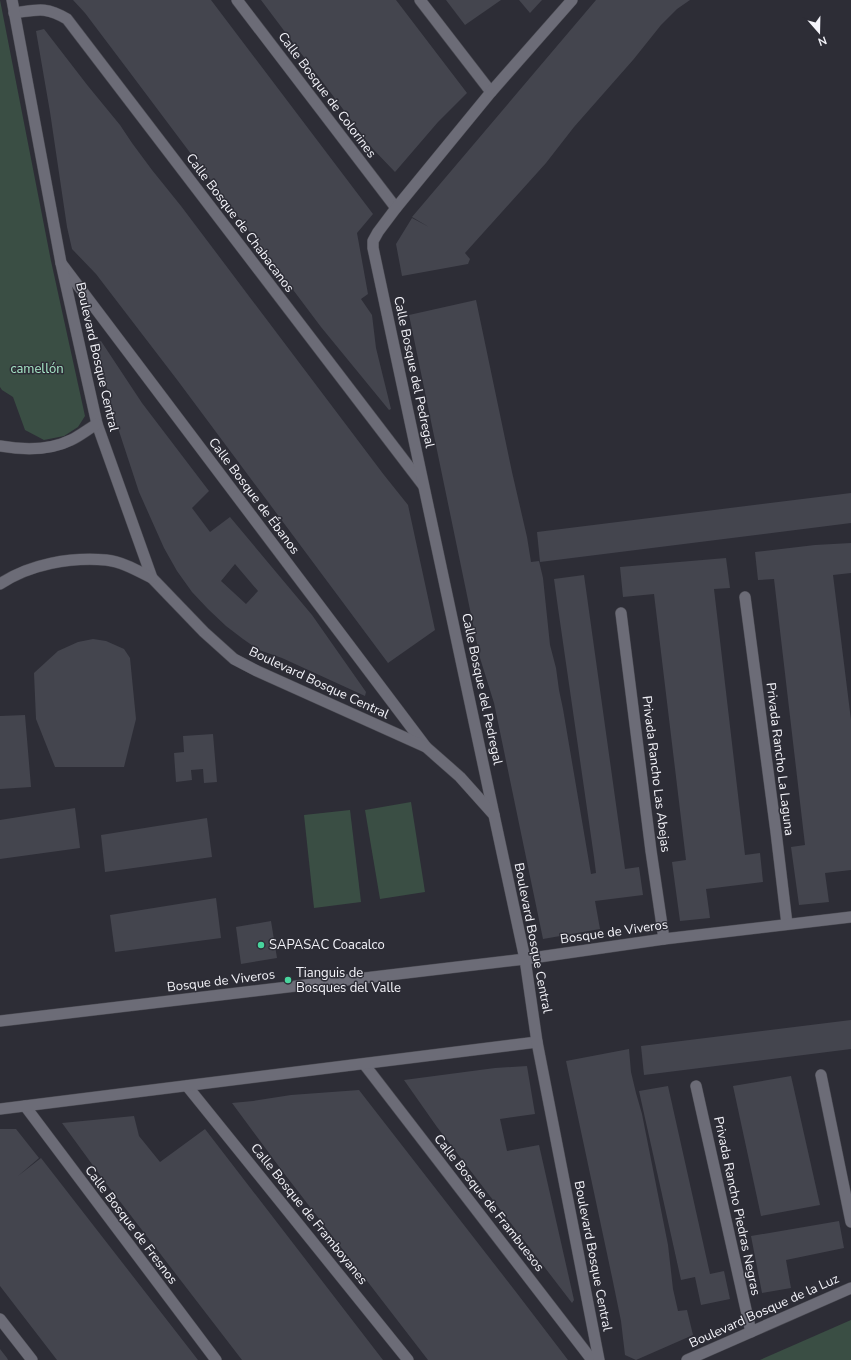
<svg xmlns="http://www.w3.org/2000/svg" width="851" height="1360" font-family="'Nunito Sans',sans-serif">
<style>
.green{fill:#3a4e44}
.building{fill:#44454e;fill-rule:evenodd}
.lines{fill:none;stroke-linecap:round;stroke-linejoin:round}
.minor-casing{stroke:#4a4a52;stroke-width:12}
.tertiary-casing{stroke:#4a4a52;stroke-width:12}
.secondary-casing{stroke:#4a4a52;stroke-width:12}
.minor{stroke:#6c6c77;stroke-width:11}
.tertiary{stroke:#6c6c77;stroke-width:11}
.secondary{stroke:#6c6c77;stroke-width:11}
.poi-dot{fill:#48d49d;stroke:#2d2d36;stroke-width:1.5}
.labels{text-anchor:middle;dominant-baseline:central;stroke-width:3;stroke-linejoin:round;paint-order:stroke}
.street-label{font-size:13px;fill:#f3f3f9;stroke:#2d2d36}
.park-label{font-size:13px;fill:#a7e8c8;stroke:#2d2d36}
.poi-label{font-size:13px;fill:#f3f3f9;stroke:#2d2d36;text-anchor:start}
</style>
<rect width="100%" height="100%" fill="#2d2d36"/>
<g class="green">
<path d="M0,0L51,261L85,416L78,427L64,436L44,440L25,430L13,397L2,390L0,387Z"/>
<path d="M411,802L425,892L380,899L365,810Z"/>
<path d="M350,810L361,902L314,908L304,815Z"/>
<path d="M851,1320V1360H760Z"/>
</g>
<g class="building">
<path d="M73,0H211L373,214L357,233L368,294L361,299L372,315L376,348L391,409L389,410L321,327L125,66L85,13Z"/>
<path d="M261,0H396L467,93L438,122L395,172L373,149Z"/>
<path d="M446,0H501L465,25Z"/>
<path d="M519,0H542L530,13Z"/>
<path d="M596,0H690L677,9L661,25L633,60L574,127L546,163L465,253L470,259L468,264L402,276L396,244L412,218L429,227L412,217Z"/>
<path d="M44,29L88,86L120,125L132,143L152,170L181,206L384,475L408,505L435,630L388,663L178,381L96,274L72,249L67,227L50,112L36,31Z"/>
<path d="M476,300L512,472L527,537L531,562L539,561L543,578L550,645L556,668L559,690L563,709L591,874L596,873L594,857L558,608L554,579L584,575L625,869L639,867L643,895L595,901L600,929L543,939L494,703L480,658L409,315Z"/>
<path d="M101,341L142,403L209,491L192,508L210,532L230,517L312,615L366,692L365,696L282,658L259,650L243,639L226,626L208,609L192,592L177,571L164,548L139,492L116,422L95,343ZM235,564L258,591L246,604L221,581Z"/>
<path d="M851,493V523L540,562L537,532Z"/>
<path d="M851,543V573L833,575L851,720V870L825,873L829,902L799,905L791,847L805,845L774,579L758,580L755,552L815,545Z"/>
<path d="M726,558L730,588L714,589L745,855L760,853L763,882L706,889L710,918L680,921L672,862L686,860L654,594L623,597L620,567Z"/>
<path d="M93,639L106,641L124,649L130,658L136,719L124,767H55L36,719L34,673L58,651L78,642Z"/>
<path d="M25,715L31,787L0,789V716Z"/>
<path d="M213,734L217,782L204,783L203,769L191,770L192,780L176,782L174,753L184,752L183,736Z"/>
<path d="M75,808L80,848L0,859V820Z"/>
<path d="M207,818L212,857L105,872L101,835Z"/>
<path d="M216,898L221,938L115,952L110,915Z"/>
<path d="M271,921L277,958L241,964L236,927Z"/>
<path d="M851,1020V1049L644,1075L641,1046Z"/>
<path d="M629,1049L631,1072L636,1093L642,1114L668,1245L673,1289L678,1311L687,1310L693,1335L636,1360L625,1355L621,1321L612,1277L566,1061Z"/>
<path d="M527,1066L535,1114L500,1119L507,1151L539,1145L574,1300L572,1303L437,1127L404,1080L495,1068Z"/>
<path d="M791,1076L820,1205L761,1216L733,1086Z"/>
<path d="M668,1086L710,1274L724,1271L730,1299L701,1305L695,1277L681,1280L639,1091Z"/>
<path d="M359,1090L516,1292L568,1360H428L283,1172L232,1103L253,1101L291,1095Z"/>
<path d="M134,1116L139,1136L160,1162L205,1129L383,1360H242L105,1182L62,1123Z"/>
<path d="M0,1129H16L39,1158L18,1176L41,1158L198,1360H57L0,1286Z"/>
<path d="M839,1221L844,1248L786,1260L791,1288L762,1293L751,1236Z"/>
<path d="M0,1349L7,1358L8,1360H0Z"/>
</g>
<g class="lines">
<g class="minor-casing">
<g id="minor">
<path d="M237,0L396,208"/>
<path d="M420,0L491,92"/>
<path d="M14,13C37,10 45,6 67,19L423,485"/>
<path d="M61,263L426,747"/>
<path d="M745,597L776,832L787,924"/>
<path d="M621,613L651,851L664,939"/>
<path d="M494,815L373,248V241L378,232L396,208L491,92L572,0"/>
<path d="M0,1021L525,959L664,939L851,917"/>
<path d="M364,1064L592,1360"/>
<path d="M821,1075L851,1222"/>
<path d="M187,1086L408,1360"/>
<path d="M696,1086L751,1332"/>
<path d="M25,1106L216,1360"/>
<path d="M0,1109L537,1042"/>
<path d="M0,1319L32,1360"/>
</g>
</g>
<g class="tertiary-casing">
<g id="tertiary">
<path d="M12,0L61,263L97,424L152,578L204,632L234,659L257,671L426,747L460,777L494,815L525,959L537,1042L599,1360"/>
<path d="M0,446C23,450 49,451 71,440C80,436 88,429 97,424"/>
<path d="M0,584C30,564 70,557 106,560C123,562 138,571 152,578"/>
</g>
</g>
<g class="secondary-casing">
<path id="secondary" d="M687,1360L851,1288"/>
</g>
<use href="#minor" class="minor"/>
<use href="#tertiary" class="tertiary"/>
<use href="#secondary" class="secondary"/>
</g>
<g class="poi-dot">
<circle cx="261" cy="945" r="4"/>
<circle cx="288" cy="980" r="4"/>
</g>
<g class="labels">
<g class="street-label">
<text transform="translate(327 95) rotate(53)">Calle Bosque de Colorines</text>
<text transform="translate(240 223) rotate(53)">Calle Bosque de Chabacanos</text>
<text transform="translate(97 357) rotate(77)">Boulevard Bosque Central</text>
<text transform="translate(414 372) rotate(78)">Calle Bosque del Pedregal</text>
<text transform="translate(254 496) rotate(53)">Calle Bosque de Ébanos</text>
<text transform="translate(319 683) rotate(25)">Boulevard Bosque Central</text>
<text transform="translate(482 689) rotate(78)">Calle Bosque del Pedregal</text>
<text transform="translate(780 759) rotate(83)">Privada Rancho La Laguna</text>
<text transform="translate(656 774) rotate(83)">Privada Rancho Las Abejas</text>
<text transform="translate(614 932) rotate(-8)">Bosque de Viveros</text>
<text transform="translate(533 938) rotate(79)">Boulevard Bosque Central</text>
<text transform="translate(221 981) rotate(-7)">Bosque de Viveros</text>
<text transform="translate(489 1203) rotate(52)">Calle Bosque de Frambuesos</text>
<text transform="translate(737 1206) rotate(78)">Privada Rancho Piedras Negras</text>
<text transform="translate(309 1214) rotate(51)">Calle Bosque de Framboyanes</text>
<text transform="translate(131 1225) rotate(53)">Calle Bosque de Fresnos</text>
<text transform="translate(593 1256) rotate(79)">Boulevard Bosque Central</text>
<text transform="translate(764 1311) rotate(-24)">Boulevard Bosque de la Luz</text>
</g>
<g class="park-label">
<text x="37" y="369">camellón</text>
</g>
<g class="poi-label">
<text x="269" y="945">SAPASAC Coacalco</text>
<text x="296" y="973">Tianguis de<tspan x="296" dy="15">Bosques del Valle</tspan></text>
</g>
</g>
<g transform="translate(819 32) rotate(160)" stroke="#2d2d36" stroke-width="3" paint-order="stroke">
<path d="M0-3L7 15L0 10L-7 15Z" fill="#f3f3f9"/>
<text y="-6" font-size="11" font-weight="bold" text-anchor="middle" fill="#f3f3f9">N</text>
</g>
</svg>
